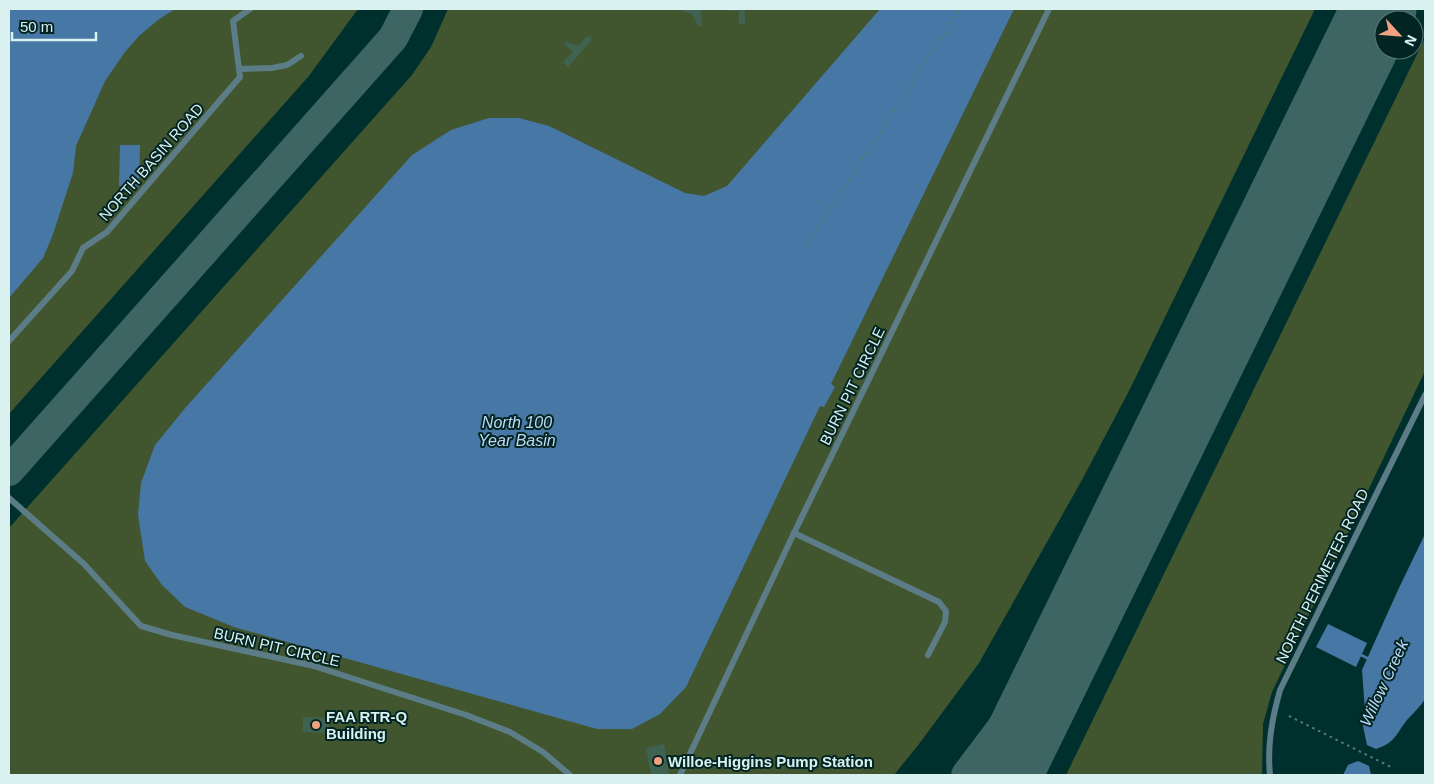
<svg xmlns="http://www.w3.org/2000/svg" width="1434" height="784" font-family="Arial,sans-serif">
<style>
.green{fill:#41562f}
.water{fill:#4777a5}
.lines{fill:none;stroke-linecap:round;stroke-linejoin:round}
.stream{stroke:#4777a5;stroke-width:3}
.taxiway{stroke:#3c6563;stroke-width:30}
.runway{stroke:#3c6563;stroke-width:75}
.building{fill:#406250}
.path{stroke:#567c7a;stroke-width:2;stroke-dasharray:2.5 4;stroke-linecap:butt}
.lane{stroke:#5c7d87;stroke-width:6}
.poi-dot{fill:#f2a17e;stroke:#022523;stroke-width:2}
.labels{text-anchor:middle;dominant-baseline:central;stroke-width:4;stroke-linejoin:round;paint-order:stroke}
.street-label{font-size:15px;fill:#d9f1ef;stroke:#022523}
.poi-label{font-size:15px;font-weight:bold;fill:#d9f1ef;stroke:#022523;text-anchor:start}
.water-label{font-size:16px;font-style:italic;fill:#bed9f5;stroke:#022523}
</style>
<rect width="100%" height="100%" fill="#00302e"/>
<g class="green">
<path d="M9,9H358L308,77L9,414Z"/>
<path d="M448,9H1315L1130,389L1083,478L979,663L919,744L894,775H9V528L412,75L431,47Z"/>
<path d="M1425,38V371L1272,692L1263,724L1262,775H1066Z"/>
</g>
<g class="water">
<path d="M9,9H175L158,20L139,36L125,52L105,81L76,146L73,173L52,237L43,258L9,298Z"/>
<path d="M880,9H1014L831,384L835,387L824,407L820,406L686,687L660,714L632,729H597L234,627L185,607L162,585L145,561L138,515L141,483L155,445L186,407L412,155L451,130L489,118H519L549,126L685,193L704,196L727,186Z"/>
<path d="M120,145H140L139,187L119,186Z"/>
<path d="M1425,534V699C1420,707 1413,713 1407,720C1396,734 1395,743 1376,749L1367,745L1363,726L1365,711L1362,670L1398,590Z"/>
<path d="M1328,624L1367,643L1356,667L1316,647Z"/>
<path d="M1358,761L1369,766L1371,775H1343L1348,765Z"/>
</g>
<g class="lines">
<path class="stream" d="M1359,654L1371,660"/>
<g class="taxiway">
<path d="M9,471L393,38L408,9"/>
<path d="M966,775L1009,718L1099,582"/>
</g>
<path class="runway" d="M1004,775L1379,9"/>
</g>
<g class="building">
<path d="M683,9H701L702,27L697,25L692,14L682,11Z"/>
<path d="M728,9H745V24H739V11H728Z"/>
<path d="M591,36V41L568,67L563,62L573,52L564,43L566,41L578,46L586,37Z"/>
<path d="M303,717L329,718V733L303,732Z"/>
<path d="M664,744L669,775H651L646,748Z"/>
</g>
<g class="lines">
<g class="path">
<path d="M805,247L960,9"/>
<path d="M1289,716L1391,767"/>
</g>
<g class="lane">
<path d="M239,69L272,68L287,65L301,56"/>
<path d="M9,341L72,271L83,248L107,232L240,77L233,21L250,9"/>
<path d="M9,498L84,564L141,626L172,635L314,666L466,715L510,732L543,752L570,775"/>
<path d="M794,533L939,602L946,611L945,622L928,655"/>
<path d="M680,775L794,533L1049,9"/>
<path d="M1270,775C1267,745 1272,719 1280,690L1425,395"/>
</g>
</g>
<g class="poi-dot">
<circle cx="316" cy="725" r="5"/>
<circle cx="658" cy="761" r="5"/>
</g>
<g class="labels">
<g class="street-label">
<text transform="translate(151 162) rotate(-49)">NORTH BASIN ROAD</text>
<text transform="translate(852 386) rotate(-64)">BURN PIT CIRCLE</text>
<text transform="translate(1322 576) rotate(-64)">NORTH PERIMETER ROAD</text>
<text transform="translate(277 647) rotate(13)">BURN PIT CIRCLE</text>
</g>
<g class="poi-label">
<text x="326" y="716">FAA RTR-Q<tspan x="326" dy="17">Building</tspan></text>
<text x="668" y="761">Willoe-Higgins Pump Station</text>
</g>
<g class="water-label">
<text x="517" y="422">North 100<tspan x="517" dy="18">Year Basin</tspan></text>
<text transform="translate(1384 683) rotate(-65)">Willow Creek</text>
</g>
</g>
<rect width="1434" height="784" fill="none" stroke="#d9f1ef" stroke-width="20"/>
<g transform="translate(1399 35) rotate(116)"><circle r="24" fill="#022523" stroke="#587775"/>
<path d="M0-4L9 19L0 12L-9 19Z" fill="#f2a17e"/>
<text y="-8" font-size="14" font-weight="bold" text-anchor="middle" fill="#d9f1ef">N</text>
</g>
<path d="M12 32v8h84v-8" fill="none" stroke="#d9f1ef" stroke-width="2.5"/>
<text x="20" y="32" font-size="15" fill="#d9f1ef" stroke="#022523" stroke-width="4" paint-order="stroke">50 m</text>
</svg>
